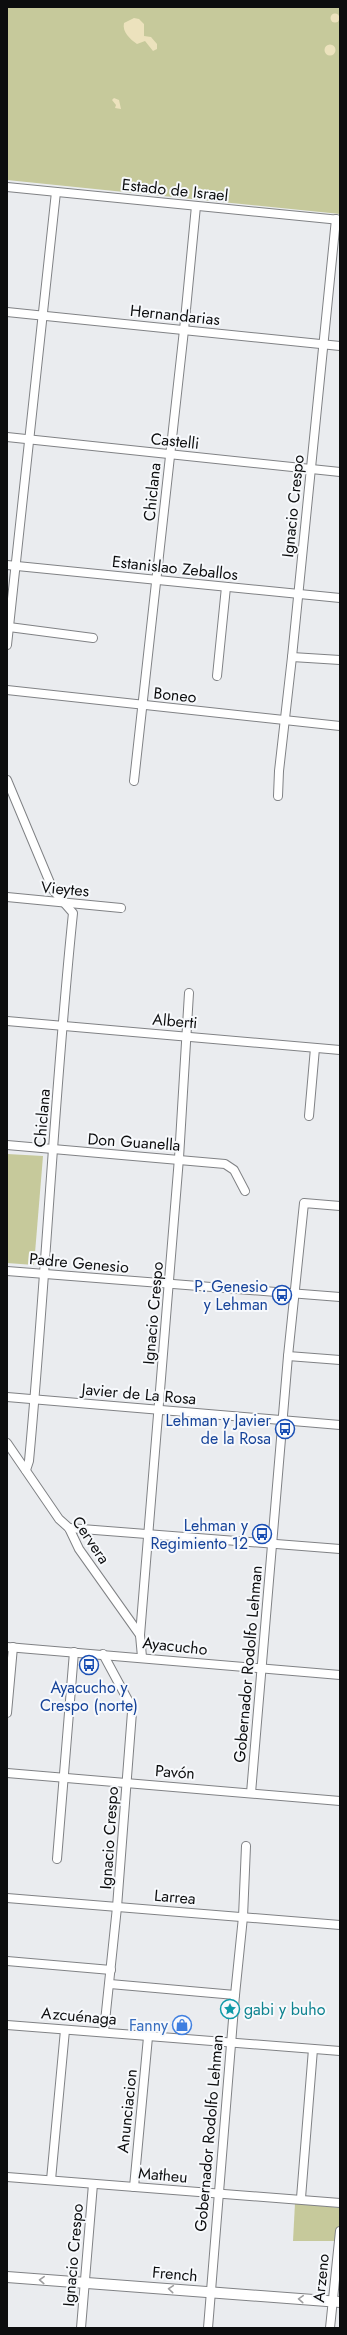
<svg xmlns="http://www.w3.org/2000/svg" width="347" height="2335" font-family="Jost,sans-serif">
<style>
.green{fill:#c6c99b}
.sand{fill:#ece2bd}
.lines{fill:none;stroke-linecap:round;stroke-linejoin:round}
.minor-casing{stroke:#808285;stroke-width:10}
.tertiary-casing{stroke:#808285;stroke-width:12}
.minor{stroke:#fff;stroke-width:8}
.tertiary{stroke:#fff;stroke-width:10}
.oneway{stroke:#9e9e9f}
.labels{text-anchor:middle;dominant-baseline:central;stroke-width:4;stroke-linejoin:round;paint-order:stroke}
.street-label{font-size:16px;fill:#0c0d0e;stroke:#f7f9fc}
.transit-label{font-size:16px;fill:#164399;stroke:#f7f9fc;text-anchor:end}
.culture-label{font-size:16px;fill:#0d838f;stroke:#f7f9fc;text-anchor:start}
.shop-label{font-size:16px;fill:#366cbe;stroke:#f7f9fc;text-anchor:end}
</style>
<rect width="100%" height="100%" fill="#eaecef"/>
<g class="green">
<path d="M7,7H340V214L7,180Z"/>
<path d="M7,1154L43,1156L34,1265L7,1263Z"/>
<path d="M295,2203L340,2208L339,2241H293Z"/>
</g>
<g class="sand">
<circle cx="335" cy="18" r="4.5"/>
<path d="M134,18L139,19L144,24V36L151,37L157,44V49L153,51L145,41L137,44C130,39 122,32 124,23Z"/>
<circle cx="330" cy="50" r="5.5"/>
<path d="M114,98L119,100L121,109L115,108L116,105L112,100Z"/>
</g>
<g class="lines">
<g class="minor-casing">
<g id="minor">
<path d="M7,187L340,220"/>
<path d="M7,312L340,346"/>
<path d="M7,437L340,472"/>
<path d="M7,565L340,598"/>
<path d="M9,627L93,638"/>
<path d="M7,645L56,192"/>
<path d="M292,657L340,660"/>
<path d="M217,676L226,587"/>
<path d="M7,690L340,726"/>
<path d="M7,780L53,890L73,913C54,1095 46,1278 29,1461L26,1470"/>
<path d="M134,781L184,330L196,206"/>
<path d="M278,796L279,771L292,657L336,219"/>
<path d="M7,897L121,908"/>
<path d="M7,1021L340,1050"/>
<path d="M309,1116L315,1048"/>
<path d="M7,1145L225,1164L234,1170L245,1191"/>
<path d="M7,1271L340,1297"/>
<path d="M288,1356L340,1360"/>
<path d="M7,1397L340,1425"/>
<path d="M7,1443L59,1519L69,1528L79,1549L140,1635L142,1657"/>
<path d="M69,1528L340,1549"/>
<path d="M140,1635L179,1158L189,993"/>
<path d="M7,1647L340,1675"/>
<path d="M103,1654L130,1704L132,1712L117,1907L104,2031"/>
<path d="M7,1713L13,1647"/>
<path d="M7,1773L340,1801"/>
<path d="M251,1793L288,1356L304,1203L340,1206"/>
<path d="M57,1859L74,1652"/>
<path d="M7,1898L340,1925"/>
<path d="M7,1961L111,1970"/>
<path d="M110,1984L235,1995"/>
<path d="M7,2025C118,2034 229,2042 340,2051"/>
<path d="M7,2177L340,2203"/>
<path d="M51,2180L65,2030"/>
<path d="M134,2187L148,2037"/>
<path d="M301,2198L313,2049"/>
<path d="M81,2328L93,2184"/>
<path d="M208,2328L235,1995L243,1917L246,1846"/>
<path d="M330,2328L340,2231"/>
</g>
</g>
<g class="tertiary-casing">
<path id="tertiary" d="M7,2277L340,2302"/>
</g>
<use href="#minor" class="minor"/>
<use href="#tertiary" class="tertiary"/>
</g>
<defs><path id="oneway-chevron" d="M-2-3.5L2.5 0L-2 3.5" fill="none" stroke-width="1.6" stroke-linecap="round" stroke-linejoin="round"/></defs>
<g class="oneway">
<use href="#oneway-chevron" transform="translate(42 2280) rotate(-177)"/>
<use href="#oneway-chevron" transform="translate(171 2289) rotate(-175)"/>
<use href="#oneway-chevron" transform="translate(301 2299) rotate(-176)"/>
</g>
<defs>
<g id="bus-ring" transform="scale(1)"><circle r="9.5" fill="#f7f9fc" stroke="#1a4fb4" stroke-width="1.5"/><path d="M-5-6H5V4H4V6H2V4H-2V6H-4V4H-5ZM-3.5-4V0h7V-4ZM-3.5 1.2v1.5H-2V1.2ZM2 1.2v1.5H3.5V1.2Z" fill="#1a4fb4"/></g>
<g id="sight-ring" transform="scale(1)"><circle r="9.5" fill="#f7f9fc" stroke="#0f9aa8" stroke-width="1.5"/><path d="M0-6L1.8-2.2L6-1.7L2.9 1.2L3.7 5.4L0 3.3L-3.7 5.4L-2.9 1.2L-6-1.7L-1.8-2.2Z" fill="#0f9aa8"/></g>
<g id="shop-ring" transform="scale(1)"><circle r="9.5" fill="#f7f9fc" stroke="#3f7fe0" stroke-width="1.5"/><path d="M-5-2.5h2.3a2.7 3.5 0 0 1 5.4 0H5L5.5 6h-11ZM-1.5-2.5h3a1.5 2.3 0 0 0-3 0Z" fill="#3f7fe0"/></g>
</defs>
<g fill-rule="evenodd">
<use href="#bus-ring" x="282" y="1295"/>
<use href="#bus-ring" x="285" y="1429"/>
<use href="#bus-ring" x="262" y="1534"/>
<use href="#bus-ring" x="89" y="1665"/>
<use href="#sight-ring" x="230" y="2009"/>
<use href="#shop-ring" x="182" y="2025"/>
</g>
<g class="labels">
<g class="street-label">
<text transform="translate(175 190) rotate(6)">Estado de Israel</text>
<text transform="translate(175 315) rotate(6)">Hernandarias</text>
<text transform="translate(175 441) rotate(6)">Castelli</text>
<text transform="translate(152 492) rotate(-84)">Chiclana</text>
<text transform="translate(293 506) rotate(-84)">Ignacio Crespo</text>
<text transform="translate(175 568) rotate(6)">Estanislao Zeballos</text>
<text transform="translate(175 695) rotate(6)">Boneo</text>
<text transform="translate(65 889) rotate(5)">Vieytes</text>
<text transform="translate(175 1021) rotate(5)">Alberti</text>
<text transform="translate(42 1118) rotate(-85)">Chiclana</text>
<text transform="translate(134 1142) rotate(4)">Don Guanella</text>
<text transform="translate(79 1263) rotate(5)">Padre Genesio</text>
<text transform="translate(153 1313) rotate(-85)">Ignacio Crespo</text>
<text transform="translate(139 1394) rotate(5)">Javier de La Rosa</text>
<text transform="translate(91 1540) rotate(56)">Cervera</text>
<text transform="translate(175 1646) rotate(6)">Ayacucho</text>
<text transform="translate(248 1664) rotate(-85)">Gobernador Rodolfo Lehman</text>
<text transform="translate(175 1772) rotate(4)">Pavón</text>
<text transform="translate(109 1838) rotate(-86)">Ignacio Crespo</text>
<text transform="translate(175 1897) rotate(5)">Larrea</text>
<text transform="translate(79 2016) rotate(5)">Azcuénaga</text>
<text transform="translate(127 2111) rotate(-84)">Anunciacion</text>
<text transform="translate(209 2133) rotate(-85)">Gobernador Rodolfo Lehman</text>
<text transform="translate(163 2175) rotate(5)">Matheu</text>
<text transform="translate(73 2255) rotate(-85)">Ignacio Crespo</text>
<text transform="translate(175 2274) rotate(5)">French</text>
<text transform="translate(321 2278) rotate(-84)">Arzeno</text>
</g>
<g class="transit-label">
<text x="268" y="1286">P. Genesio<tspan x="268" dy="18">y Lehman</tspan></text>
<text x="271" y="1420">Lehman y Javier<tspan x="271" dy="18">de la Rosa</tspan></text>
<text x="248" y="1525">Lehman y<tspan x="248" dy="18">Regimiento 12</tspan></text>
<text x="89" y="1687" text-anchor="middle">Ayacucho y<tspan x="89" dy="18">Crespo (norte)</tspan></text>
</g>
<g class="culture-label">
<text x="244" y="2009">gabi y buho</text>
</g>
<g class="shop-label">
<text x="168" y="2025">Fanny</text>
</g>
</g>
<rect width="347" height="2335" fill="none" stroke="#0c0d0e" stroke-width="16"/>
</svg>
